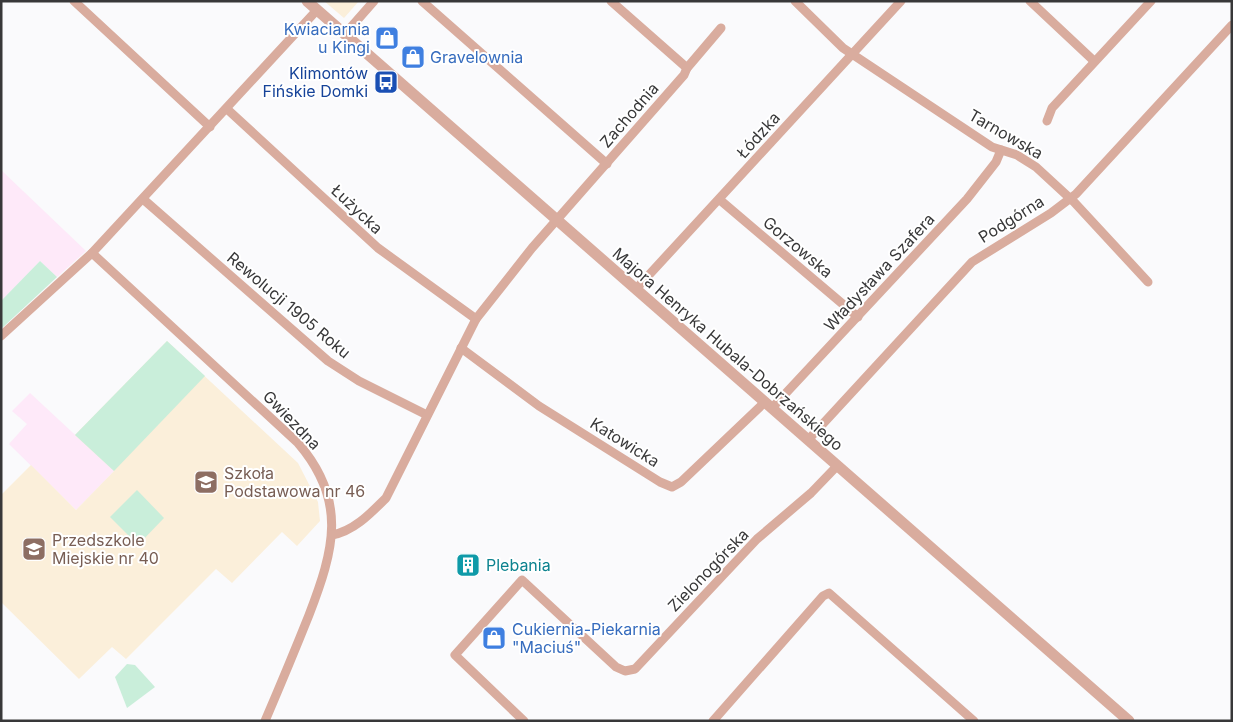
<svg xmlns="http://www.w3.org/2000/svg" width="1233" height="722" font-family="Inter,sans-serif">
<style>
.industrial{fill:#fee9f9}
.education{fill:#fbefda}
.green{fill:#c9eeda}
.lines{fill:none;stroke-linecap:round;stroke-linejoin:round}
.minor{stroke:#d9ac9e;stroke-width:9}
.tertiary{stroke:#d9ac9e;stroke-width:11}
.labels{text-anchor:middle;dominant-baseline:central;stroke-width:4;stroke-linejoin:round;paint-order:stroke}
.shop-label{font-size:16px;fill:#366cbe;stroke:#fff;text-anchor:start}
.transit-label{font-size:16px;fill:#164399;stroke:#fff;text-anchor:end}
.street-label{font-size:16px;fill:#383839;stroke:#fff}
.education-label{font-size:16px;fill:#785e54;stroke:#fff;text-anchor:start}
.culture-label{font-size:16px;fill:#0d838f;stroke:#fff;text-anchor:start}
</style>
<rect width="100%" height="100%" fill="#fafafc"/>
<g class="industrial">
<path d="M1,170L86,251L57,277L40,261L1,301Z"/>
<path d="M30,393L114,471L76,510L9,444L27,424L12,411Z"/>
</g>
<g class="education">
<path d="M324,1H359L344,18Z"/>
<path d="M167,341L298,463L318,502L320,521L297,546L282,532L232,583L216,569L126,659L112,647L79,679L1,602V495L31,465L76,510L114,471L75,435Z"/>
</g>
<g class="green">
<path d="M40,261L57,277L1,329V301Z"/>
<path d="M167,341L205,376L114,471L75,435Z"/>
<path d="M137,490L164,518L138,545L110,517Z"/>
<path d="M127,664L135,665L155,687L127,708L115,677Z"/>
</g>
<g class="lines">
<g class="minor">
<path d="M74,1L210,127"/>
<path d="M422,1L607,164"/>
<path d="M611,1L687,68"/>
<path d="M795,1L843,48L992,147L1017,155L1036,167L1074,202L1148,282"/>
<path d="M1030,1L1094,61"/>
<path d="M345,34L374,1"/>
<path d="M227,109L378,248L476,319"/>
<path d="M1047,121L1052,108L1151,1"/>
<path d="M143,199L328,361L359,381L427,415"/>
<path d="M720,200L858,317"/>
<path d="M92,253L298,443C348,501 334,550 309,615C295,650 280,686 265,721"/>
<path d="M636,289L901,1"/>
<path d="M1,336L92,253L317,10"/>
<path d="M461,348L539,406L660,482L672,487L681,482L765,402"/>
<path d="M772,408L967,199L996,162L1001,150"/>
<path d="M808,440L972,262L1051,213L1076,194L1232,25"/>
<path d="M332,535C354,531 371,513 386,498L476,319L532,248L684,75L687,68L721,28"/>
<path d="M524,721L455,655L522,580L616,667L625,671L635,669L757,539L811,493L837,466"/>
<path d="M713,721L823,596L829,593L974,721"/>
</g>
<path class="tertiary" d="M307,1L1129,721"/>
</g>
<defs>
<g id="shop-square" transform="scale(1.25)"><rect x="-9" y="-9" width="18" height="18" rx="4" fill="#3f7fe0" stroke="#fff"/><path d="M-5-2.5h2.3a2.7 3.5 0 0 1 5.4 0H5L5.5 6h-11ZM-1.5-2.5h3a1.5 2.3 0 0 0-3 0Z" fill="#fff"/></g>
<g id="bus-square" transform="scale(1.25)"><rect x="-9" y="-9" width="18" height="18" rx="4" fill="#1a4fb4" stroke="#fff"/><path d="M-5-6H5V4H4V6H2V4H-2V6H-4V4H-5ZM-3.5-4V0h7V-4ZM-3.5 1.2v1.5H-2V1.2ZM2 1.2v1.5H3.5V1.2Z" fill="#fff"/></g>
<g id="school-square" transform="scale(1.25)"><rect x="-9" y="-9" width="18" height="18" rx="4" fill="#8d6e63" stroke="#fff"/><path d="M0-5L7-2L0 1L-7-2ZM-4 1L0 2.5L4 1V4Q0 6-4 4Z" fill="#fff"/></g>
<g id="building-square" transform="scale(1.25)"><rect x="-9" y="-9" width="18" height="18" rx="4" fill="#0f9aa8" stroke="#fff"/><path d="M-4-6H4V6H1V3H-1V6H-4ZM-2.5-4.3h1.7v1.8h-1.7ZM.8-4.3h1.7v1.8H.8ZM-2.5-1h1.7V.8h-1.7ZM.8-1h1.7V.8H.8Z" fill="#fff"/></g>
</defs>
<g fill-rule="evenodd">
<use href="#shop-square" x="387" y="38"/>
<use href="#shop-square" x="413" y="57"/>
<use href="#bus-square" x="386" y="82"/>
<use href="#school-square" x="206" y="482"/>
<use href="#school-square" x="34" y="549"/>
<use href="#building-square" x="468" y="565"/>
<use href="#shop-square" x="494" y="638"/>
</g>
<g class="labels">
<g class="shop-label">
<text x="370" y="29" text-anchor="end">Kwiaciarnia<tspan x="370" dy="18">u Kingi</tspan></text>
<text x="430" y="57">Gravelownia</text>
<text x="512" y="629">Cukiernia-Piekarnia<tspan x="512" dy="18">"Maciuś"</tspan></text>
</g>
<g class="transit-label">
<text x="368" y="73">Klimontów<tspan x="368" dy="18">Fińskie Domki</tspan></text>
</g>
<g class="street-label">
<text transform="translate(629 115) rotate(-49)">Zachodnia</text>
<text transform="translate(1006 134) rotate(30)">Tarnowska</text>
<text transform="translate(758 135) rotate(-48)">Łódzka</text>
<text transform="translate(357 209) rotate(43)">Łużycka</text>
<text transform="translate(1011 219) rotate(-32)">Podgórna</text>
<text transform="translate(798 247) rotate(40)">Gorzowska</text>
<text transform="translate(879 272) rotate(-47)">Władysława Szafera</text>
<text transform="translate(289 305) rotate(40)">Rewolucji 1905 Roku</text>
<text transform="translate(728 349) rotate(41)">Majora Henryka Hubala-Dobrzańskiego</text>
<text transform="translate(292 420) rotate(46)">Gwiezdna</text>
<text transform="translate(625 442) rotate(32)">Katowicka</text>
<text transform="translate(708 570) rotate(-46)">Zielonogórska</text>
</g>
<g class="education-label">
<text x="224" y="473">Szkoła<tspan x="224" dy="18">Podstawowa nr 46</tspan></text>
<text x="52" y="540">Przedszkole<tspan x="52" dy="18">Miejskie nr 40</tspan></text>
</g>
<g class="culture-label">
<text x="486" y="565">Plebania</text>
</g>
</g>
<rect width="1233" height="722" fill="none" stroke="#383839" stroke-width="5"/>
</svg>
